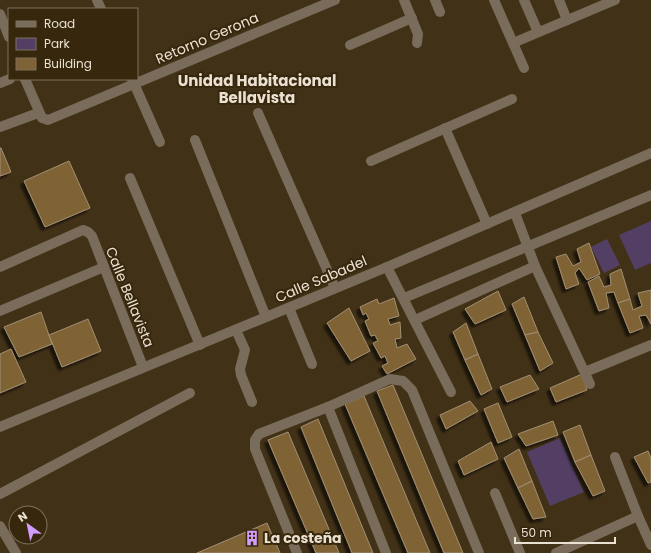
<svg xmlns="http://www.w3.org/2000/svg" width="651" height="553" font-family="Poppins,sans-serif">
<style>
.green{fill:#533f64}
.building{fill:#7f6336;stroke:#a28f73;filter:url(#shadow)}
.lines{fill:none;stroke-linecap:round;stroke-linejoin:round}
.minor{stroke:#796c5a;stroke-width:10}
.labels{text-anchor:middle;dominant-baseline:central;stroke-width:4;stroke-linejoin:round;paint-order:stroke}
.street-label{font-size:14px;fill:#ebe1d2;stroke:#36270d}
.poi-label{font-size:14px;font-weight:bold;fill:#ebe1d2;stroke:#36270d;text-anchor:start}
.neighbourhood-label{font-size:15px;font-weight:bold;fill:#ebe1d2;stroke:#36270d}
</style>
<defs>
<filter id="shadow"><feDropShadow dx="-3.5" dy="3.5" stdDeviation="1" flood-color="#0009"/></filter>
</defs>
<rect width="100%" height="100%" fill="#413117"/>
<g class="green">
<path d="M651,221V263L635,270L619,235Z"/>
<path d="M607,239L620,265L604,273L591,247Z"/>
<path d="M560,438L584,492L550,506L527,452Z"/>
</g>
<g class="building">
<path d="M0,148H1L11,172L0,176Z"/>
<path d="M69,161L90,208L45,227L24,181Z"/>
<path d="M589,243L600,274L587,280L579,268L575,273L579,284L566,289L556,257L566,254L573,266L581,262L577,249Z"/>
<path d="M621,269L630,299L618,303L614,292L606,293L609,308L599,311L588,282L599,276L604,287L611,285L610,274Z"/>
<path d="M651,290V324L646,315L639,316L643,328L630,333L618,303L630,299L633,310L642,306L638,293Z"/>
<path d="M498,291L506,310L475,324L465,309Z"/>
<path d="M524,297L538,332L525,335L512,304Z"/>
<path d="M394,298L399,316L388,319L390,325L400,322L401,338L395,339L397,348L407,344L416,359L387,374L382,366L388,363L385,356L381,358L373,343L378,341L375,335L371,336L365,321L369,319L366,313L363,315L360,307L377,299L379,304Z"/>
<path d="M349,308L370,351L351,361L327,323Z"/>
<path d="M41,312L52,344L19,357L4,327Z"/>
<path d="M88,319L101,351L62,367L49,335Z"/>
<path d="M466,323L478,354L465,360L453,332Z"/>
<path d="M538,332L553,363L540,371L525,335Z"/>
<path d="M11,349L26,382L0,393V354Z"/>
<path d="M478,354L492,389L481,395L465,360Z"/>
<path d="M582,374L587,390L556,402L550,388Z"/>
<path d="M530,375L539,389L507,402L500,387Z"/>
<path d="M393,385L463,553H444L377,391Z"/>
<path d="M364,396L430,553H408L345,404Z"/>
<path d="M470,401L478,411L446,429L440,415Z"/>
<path d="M498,403L512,437L498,443L484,409Z"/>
<path d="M318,419L373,553H352L301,427Z"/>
<path d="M553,421L558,435L526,446L518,434Z"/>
<path d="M580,425L591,455L575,462L563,432Z"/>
<path d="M288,432L339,553H316L268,440Z"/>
<path d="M491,442L498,459L464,475L458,461Z"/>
<path d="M519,449L532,481L518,488L504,458Z"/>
<path d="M648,451L651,458V482L648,483L634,457Z"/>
<path d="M591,455L605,491L593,496L575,462Z"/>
<path d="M532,481L546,517L533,519L518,488Z"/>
<path d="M267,523L280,553H197Z"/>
</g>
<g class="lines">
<g class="minor">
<path d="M97,0L101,9"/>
<path d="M404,0L418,34L417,43"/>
<path d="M435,0L440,12"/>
<path d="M494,0L524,68"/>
<path d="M524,0L538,32"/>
<path d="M559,0L567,20"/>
<path d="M0,14L9,37"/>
<path d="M513,43L615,0"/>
<path d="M350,45L412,18"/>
<path d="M25,79L42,118L48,120L335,0"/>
<path d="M132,79L160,142"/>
<path d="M0,83L10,79"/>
<path d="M258,113L335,288"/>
<path d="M0,127L38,113"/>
<path d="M445,128L487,224"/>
<path d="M195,140L266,317"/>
<path d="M371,161L512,99"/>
<path d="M130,178L200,345"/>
<path d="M535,266L590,384"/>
<path d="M0,267L83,230L88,232L92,236L143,367"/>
<path d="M387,267L451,392"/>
<path d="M404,298L651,195"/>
<path d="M289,308L312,364"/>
<path d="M0,311L104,267"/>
<path d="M415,320L535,266L515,213"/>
<path d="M236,330L245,350L240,369L241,375L252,402"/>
<path d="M585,372L651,345"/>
<path d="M328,407L386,553"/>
<path d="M0,427L387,267L651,153"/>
<path d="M615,457L638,516L651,545"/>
<path d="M495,493L520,553"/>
<path d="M0,494L190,393"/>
<path d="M0,526L16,553"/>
<path d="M297,553L255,449V440L259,434L328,407L390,379L403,381L412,390L479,553"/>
<path d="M556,553L638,516"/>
</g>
</g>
<defs>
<g id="building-bare" transform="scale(1.2)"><path d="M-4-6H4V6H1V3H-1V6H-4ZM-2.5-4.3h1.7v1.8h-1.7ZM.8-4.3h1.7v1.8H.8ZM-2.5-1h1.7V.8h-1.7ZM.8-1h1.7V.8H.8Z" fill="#d29dfd" stroke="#36270d" stroke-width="2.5" paint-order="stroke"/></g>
</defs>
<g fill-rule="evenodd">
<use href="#building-bare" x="252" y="538"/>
</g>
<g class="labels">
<g class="street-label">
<text transform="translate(207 38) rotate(-23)">Retorno Gerona</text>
<text transform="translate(321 279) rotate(-23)">Calle Sabadel</text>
<text transform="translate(130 297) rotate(68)">Calle Bellavista</text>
</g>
<g class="poi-label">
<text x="264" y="538">La costeña</text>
</g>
<g class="neighbourhood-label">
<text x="257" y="80">Unidad Habitacional<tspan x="257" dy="17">Bellavista</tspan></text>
</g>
</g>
<rect x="8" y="8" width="130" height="72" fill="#36270d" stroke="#7e715c"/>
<rect x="16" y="21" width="20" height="6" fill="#796c5a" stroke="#7e715c"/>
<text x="44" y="28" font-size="12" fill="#ebe1d2">Road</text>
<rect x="16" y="38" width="20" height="12" fill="#533f64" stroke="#7e715c"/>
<text x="44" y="48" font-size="12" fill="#ebe1d2">Park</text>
<rect x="16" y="58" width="20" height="12" fill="#7f6336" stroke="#7e715c"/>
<text x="44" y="68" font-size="12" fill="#ebe1d2">Building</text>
<g transform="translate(28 525) rotate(327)"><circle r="19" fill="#36270d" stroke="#7e715c"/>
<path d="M0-3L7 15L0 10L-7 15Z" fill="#d29dfd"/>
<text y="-6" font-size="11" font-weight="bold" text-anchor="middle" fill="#ebe1d2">N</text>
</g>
<path d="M515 537v6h100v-6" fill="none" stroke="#ebe1d2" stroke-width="2"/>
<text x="521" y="537" font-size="12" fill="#ebe1d2" stroke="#36270d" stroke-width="3" paint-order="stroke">50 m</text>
</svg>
